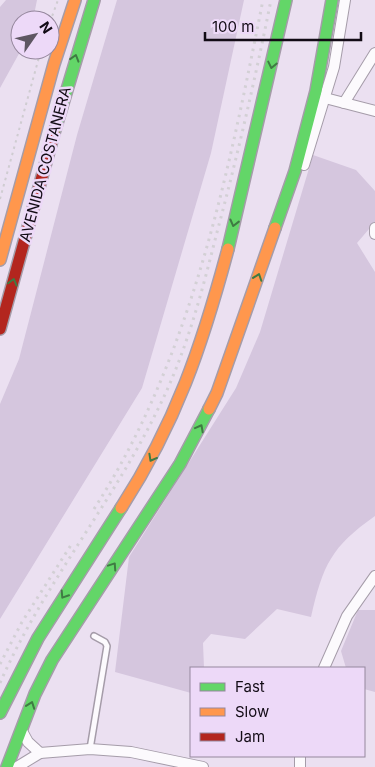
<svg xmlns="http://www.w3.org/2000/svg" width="375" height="767" font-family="Inter,sans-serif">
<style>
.green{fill:#d5c6de}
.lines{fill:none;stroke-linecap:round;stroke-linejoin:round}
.lane-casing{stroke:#a59ca9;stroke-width:8}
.street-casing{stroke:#a59ca9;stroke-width:12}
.fast-casing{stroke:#a59ca9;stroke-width:14}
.slow-casing{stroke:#a59ca9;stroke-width:14}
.jam-casing{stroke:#a59ca9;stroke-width:14}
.path{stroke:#cfccd1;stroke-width:2;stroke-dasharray:2.5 4;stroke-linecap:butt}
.lane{stroke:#fcfafd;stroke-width:5}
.street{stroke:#fcfafd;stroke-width:10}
.fast{stroke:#63d668;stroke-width:11}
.slow{stroke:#ff974d;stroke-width:11}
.jam{stroke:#b3261e;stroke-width:11}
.rail{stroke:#d3d0d5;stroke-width:3;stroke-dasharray:2.5 5;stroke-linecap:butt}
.oneway{stroke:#3f7b43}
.labels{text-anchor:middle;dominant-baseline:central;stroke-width:5;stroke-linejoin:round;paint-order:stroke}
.street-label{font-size:15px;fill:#120b15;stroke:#edd9f8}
</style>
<rect width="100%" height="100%" fill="#ebe0f1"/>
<g class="green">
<path d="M6,0H37L33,20H20L21,50L0,88V7Z"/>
<path d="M117,0H244L211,153L142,388L0,619V404L19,359L77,135Z"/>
<path d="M313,155L356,170L375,191V222L357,243L375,272V516C331,547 323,565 311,617L277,609L245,639L211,634L203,643L204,668H191V693L115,672L129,557L236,388L260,332Z"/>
<path d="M358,610H375V692L364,689V668H346L341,651Z"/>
</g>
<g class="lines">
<g class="lane-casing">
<path id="lane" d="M90,749L107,646L105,642L94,636"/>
</g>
<g class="street-casing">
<g id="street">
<path d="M325,98L375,111"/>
<path d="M344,103L375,53"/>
<path d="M304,165L334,67L345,0"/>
<path d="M375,228V234"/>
<path d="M324,668L347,616L375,576"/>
<path d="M22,731L28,742L40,753"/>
<path d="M300,756V767"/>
<path d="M17,767L40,753L90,749L131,752L203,767"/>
</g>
</g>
<g class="fast-casing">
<g id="fast">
<path d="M54,133L94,0"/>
<path d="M275,228L295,171L316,91L332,0"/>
<path d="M228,249L286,0"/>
<path d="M0,713L38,638L121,508"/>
<path d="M7,767L35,694L52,660L180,464L209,409"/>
</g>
</g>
<g class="slow-casing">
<g id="slow">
<path d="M0,260L54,64L75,0"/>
<path d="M209,409L217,393L275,228"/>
<path d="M121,508C176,423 202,346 228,249"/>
</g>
</g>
<g class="jam-casing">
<path id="jam" d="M0,329L54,133"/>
</g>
<g class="path">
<path d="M50,22L58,0"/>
<path d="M0,199L41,50"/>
</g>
<use href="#lane" class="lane"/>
<use href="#street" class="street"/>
<use href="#fast" class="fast"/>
<use href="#slow" class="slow"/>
<use href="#jam" class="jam"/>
<g class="rail">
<path d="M94,509C192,357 228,175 263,0"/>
<path d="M0,664L22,622L71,545"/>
<path d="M0,683C42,587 111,505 157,411C185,356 201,296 216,236C237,158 255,80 271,0"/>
</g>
</g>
<defs><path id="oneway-chevron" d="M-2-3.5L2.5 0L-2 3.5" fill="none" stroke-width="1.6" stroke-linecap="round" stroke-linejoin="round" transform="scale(1.25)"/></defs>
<g class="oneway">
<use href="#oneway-chevron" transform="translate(75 58) rotate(-73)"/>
<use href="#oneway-chevron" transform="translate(272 65) rotate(102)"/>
<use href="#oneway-chevron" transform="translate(234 223) rotate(104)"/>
<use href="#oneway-chevron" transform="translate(258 277) rotate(-71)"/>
<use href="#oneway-chevron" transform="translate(13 282) rotate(-75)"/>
<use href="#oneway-chevron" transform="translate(200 428) rotate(-62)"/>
<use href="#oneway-chevron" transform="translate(152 458) rotate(119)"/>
<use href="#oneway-chevron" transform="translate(113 566) rotate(-56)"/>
<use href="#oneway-chevron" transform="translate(64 595) rotate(123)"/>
<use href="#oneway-chevron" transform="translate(31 705) rotate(-70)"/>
</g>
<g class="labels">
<g class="street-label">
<text transform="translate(45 164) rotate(-75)">AVENIDA COSTANERA</text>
</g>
</g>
<rect x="190" y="667" width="175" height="90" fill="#edd9f8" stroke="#95879d"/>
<rect x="200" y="683" width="25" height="8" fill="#63d668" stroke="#95879d"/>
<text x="235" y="692" font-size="15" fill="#120b15">Fast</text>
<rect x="200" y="708" width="25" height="8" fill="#ff974d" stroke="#95879d"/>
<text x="235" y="717" font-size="15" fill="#120b15">Slow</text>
<rect x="200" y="733" width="25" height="8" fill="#b3261e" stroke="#95879d"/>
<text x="235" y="742" font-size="15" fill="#120b15">Jam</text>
<g transform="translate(35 35) rotate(56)"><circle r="24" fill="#edd9f8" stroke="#95879d"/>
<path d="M0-4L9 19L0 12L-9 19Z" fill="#5e5662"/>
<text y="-8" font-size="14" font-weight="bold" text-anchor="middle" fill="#120b15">N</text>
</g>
<path d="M205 32v8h156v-8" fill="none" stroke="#120b15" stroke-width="2.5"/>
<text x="212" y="32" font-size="15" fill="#120b15" stroke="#edd9f8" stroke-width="4" paint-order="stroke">100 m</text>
</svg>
